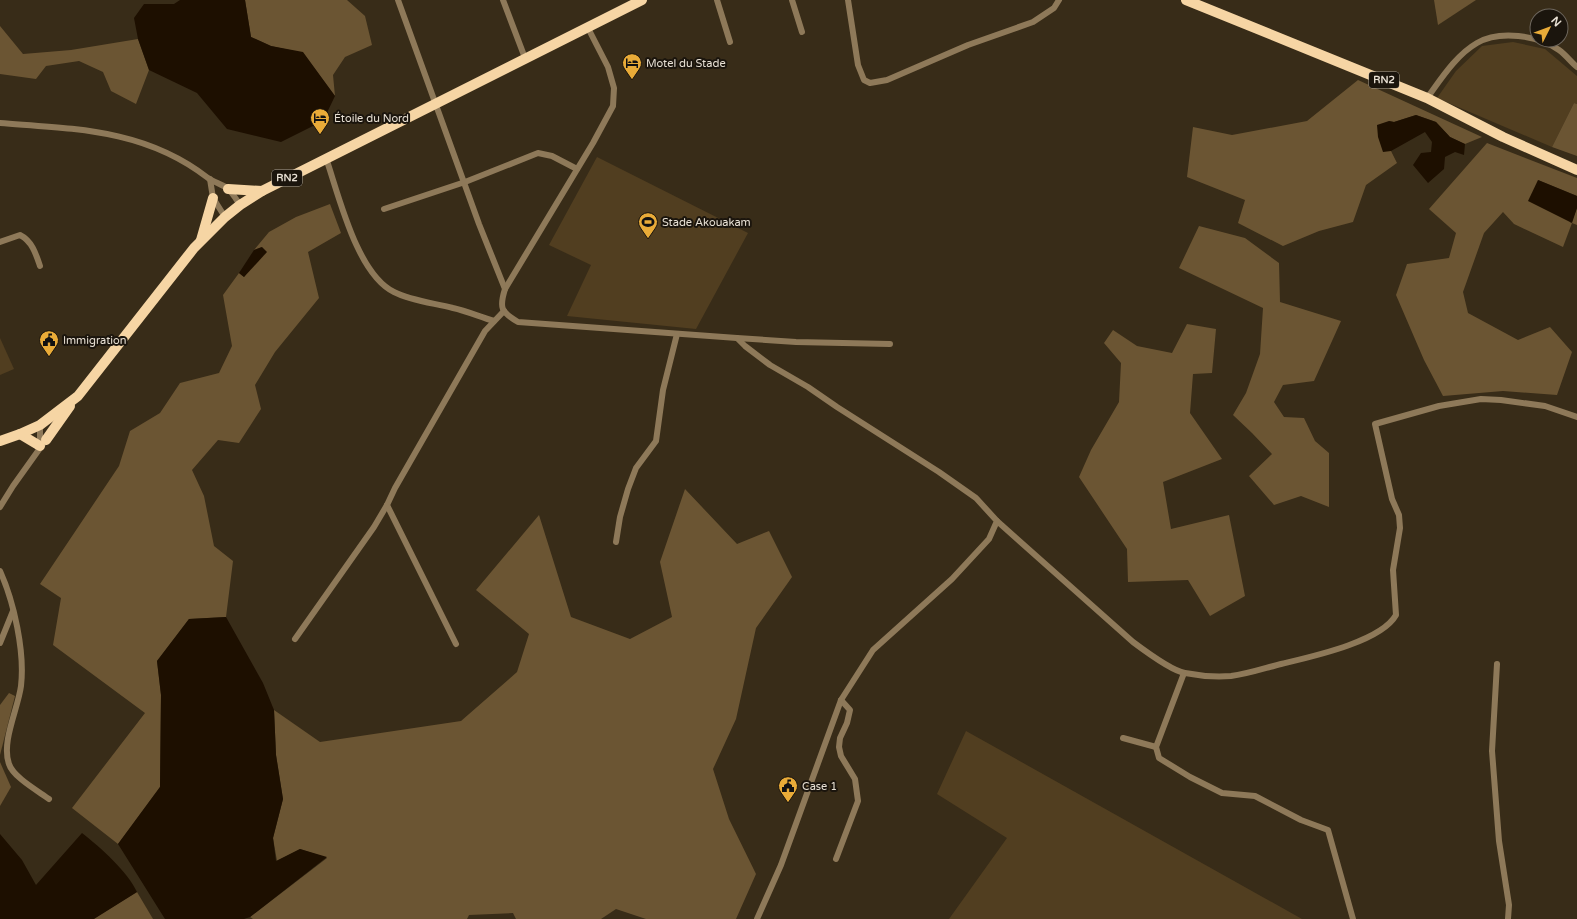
<svg xmlns="http://www.w3.org/2000/svg" width="1577" height="919" font-family="'Varela Round',sans-serif">
<style>
.green{fill:#513e20}
.forest{fill:#6b5533}
.water{fill:#1d0f00}
.lines{fill:none;stroke-linecap:round;stroke-linejoin:round}
.minor{stroke:#8e7959;stroke-width:6}
.trunk{stroke:#f6d5a4;stroke-width:10}
.labels{text-anchor:middle;dominant-baseline:central;stroke-width:4;stroke-linejoin:round;paint-order:stroke}
.shield{fill:#1b150d;stroke:#aaa398;stroke-width:1}
.shield-label{font-size:10px;font-weight:bold;fill:#e8e0d4}
.poi-label{font-size:11px;fill:#e8e0d4;stroke:#1b150d;text-anchor:start}
</style>
<rect width="100%" height="100%" fill="#382c18"/>
<g class="green">
<path d="M1513,42L1545,49L1577,76V104L1574,103L1552,147L1437,98L1456,71L1482,46Z"/>
<path d="M597,157L748,233L696,329L567,316L591,265L549,245Z"/>
<path d="M0,338L14,369L0,375Z"/>
<path d="M966,731L1302,919H949L1007,838L937,794Z"/>
</g>
<g class="forest">
<path d="M245,0H347L365,16L372,45L345,57L333,75L335,96L303,53L271,46L251,37Z"/>
<path d="M1434,0H1476L1438,25Z"/>
<path d="M0,26L23,54L71,50L138,39L149,70L136,104L111,91L103,72L79,61L46,66L36,79L0,74Z"/>
<path d="M1358,80L1482,137L1465,144L1450,137L1436,122L1416,115L1394,122L1389,121L1383,151H1391L1397,163L1366,185L1353,222L1319,231L1283,246L1238,223L1245,200L1187,177L1193,127L1232,135L1307,121Z"/>
<path d="M1574,103L1577,104V156L1552,147Z"/>
<path d="M1487,143L1577,178V196L1538,180L1571,223L1577,208V225L1572,223L1563,247L1514,224L1503,212L1484,233L1463,292L1468,313L1518,340L1550,327L1572,352L1557,395L1503,391L1443,396L1424,360L1396,295L1407,264L1449,258L1456,233L1429,209Z"/>
<path d="M330,204L341,233L308,252L319,298L275,352L255,385L261,409L239,443L218,440L192,470L204,496L214,546L233,561L226,617L189,619L157,661L161,695L160,787L118,844L72,808L145,713L53,645L61,598L40,584L119,466L130,431L160,413L180,383L219,373L232,346L223,295L239,273L244,277L262,247L254,250L269,232L296,217Z"/>
<path d="M1199,226L1245,238L1279,263L1280,302L1341,321L1314,381L1283,385L1274,402L1284,417L1304,418L1315,441L1329,453V507L1301,496L1274,505L1249,476L1272,454L1252,433L1233,415L1246,393L1260,354L1263,308L1179,268Z"/>
<path d="M1187,324L1216,329L1212,373L1193,374L1190,413L1222,459L1163,482L1171,529L1229,515L1245,596L1210,616L1188,580L1128,582L1127,549L1079,477L1091,450L1119,402L1121,363L1104,343L1113,330L1137,346L1172,353Z"/>
<path d="M685,489L737,544L769,531L792,577L756,628L736,719L713,769L729,819L756,874L736,919H646L616,909L601,919H516L513,913L469,915L467,919H253L250,917L327,858L300,849L277,861L273,838L283,799L276,755L274,710L320,742L461,721L517,672L529,634L476,590L539,515L571,617L630,639L672,617L660,562Z"/>
<path d="M9,693L15,696L0,755V705Z"/>
<path d="M0,762L11,787L0,806Z"/>
<path d="M137,892L153,919H93Z"/>
</g>
<g class="water">
<path d="M180,0H245L251,37L271,46L303,52L335,96L323,121L281,142L227,129L197,93L149,70L138,39L134,18L144,4H174Z"/>
<path d="M1416,115L1436,122L1450,137L1465,144L1464,155L1455,152L1445,157L1444,169L1428,183L1413,165L1421,153L1431,152L1432,142L1425,132L1391,151L1383,152L1378,137L1377,125L1389,121L1394,122Z"/>
<path d="M1538,180L1577,196V208L1572,223L1528,201Z"/>
<path d="M262,247L267,252L244,277L239,273L254,250Z"/>
<path d="M226,617L263,683L274,710L276,755L283,799L273,838L276,861L300,849L327,857L250,917L244,919H165L118,844L160,787L161,695L157,661L189,619Z"/>
<path d="M82,833C100,847 128,872 137,892L94,919H0V834L22,860L36,885Z"/>
</g>
<g class="lines">
<g class="minor">
<path d="M398,0L479,224L505,289"/>
<path d="M503,0L525,58"/>
<path d="M717,0L730,42"/>
<path d="M792,0L802,32"/>
<path d="M848,0L858,65L864,80L870,83L887,80L968,45L1033,22L1054,8L1059,0"/>
<path d="M588,28L608,67L614,88L613,106L593,143L505,289C499,308 501,312 518,322L737,338L745,346L770,365L808,387L837,407L939,472L976,498L997,521L989,539L952,579L873,650L841,700L781,865L757,919"/>
<path d="M1427,98C1441,79 1456,55 1477,43C1499,30 1538,35 1559,50C1566,55 1571,62 1577,67"/>
<path d="M0,123C76,129 145,129 208,178C214,182 221,184 227,188C232,192 236,199 240,205"/>
<path d="M326,158C339,196 357,274 394,292C412,301 434,303 453,308C467,311 480,317 494,321"/>
<path d="M210,179L213,198L225,217"/>
<path d="M384,209L465,182L538,153L552,156L577,169"/>
<path d="M0,242L20,235C32,241 36,254 40,266"/>
<path d="M737,338L796,342L890,344"/>
<path d="M40,425V447"/>
<path d="M387,505L456,644"/>
<path d="M0,507L13,486L43,444"/>
<path d="M997,521L1133,642C1145,651 1172,671 1185,673C1200,676 1216,677 1231,676C1248,674 1265,668 1281,664C1310,657 1381,642 1396,615L1393,570L1400,528L1399,515L1392,499L1375,424L1439,406L1481,399L1501,400L1545,406L1577,417"/>
<path d="M616,542L620,517L628,489L636,468L656,441L663,390L677,334"/>
<path d="M0,571C14,602 25,652 21,686C18,709 1,742 9,764C13,777 38,791 49,799"/>
<path d="M295,639L374,527L387,505L395,488L485,331L504,311"/>
<path d="M0,643L13,611"/>
<path d="M1497,664L1492,751L1499,841L1509,905L1508,919"/>
<path d="M1184,673L1156,747L1159,758L1190,777L1222,793L1255,796L1301,820L1328,830L1353,919"/>
<path d="M1123,738L1156,747"/>
<path d="M836,859L858,801L855,779L841,756L839,747L840,738L847,723L850,710L841,700"/>
</g>
<g class="trunk">
<path d="M1186,0L1427,98L1503,137L1577,170"/>
<path d="M228,189L262,191"/>
<path d="M201,240L213,198"/>
<path d="M20,434L40,446"/>
<path d="M46,440L70,406"/>
<path d="M0,441L20,434L40,425L78,396L194,248L225,217L240,205L262,191L642,0"/>
</g>
</g>
<defs>
<g id="hotel-pin" transform="scale(1)"><path d="M0 17L-7.5 6A9.5 9.5 0 1 1 7.5 6Z" fill="#e9ab38" stroke="#1b150d"/><path d="M-6-4.5h1.5V1H6V5H4.5V3h-9V5H-6ZM-4 0a1.8 1.8 0 1 1 3.6 0ZM.5 0V-2.5h3Q6-2.5 6 0Z" fill="#111"/></g>
<g id="stadium-pin" transform="scale(1)"><path d="M0 17L-7.5 6A9.5 9.5 0 1 1 7.5 6Z" fill="#e9ab38" stroke="#1b150d"/><path d="M0-5a6.5 5 0 1 0 0 10a6.5 5 0 1 0 0-10ZM-3.5-1.8h7v3.6h-7Z" fill="#111"/></g>
<g id="civic-pin" transform="scale(1)"><path d="M0 17L-7.5 6A9.5 9.5 0 1 1 7.5 6Z" fill="#e9ab38" stroke="#1b150d"/><path d="M-.6-6.5H3V-4.5H.6V-3L4-1V1h2V6H-6V1h2V-1L-.6-3ZM-1.2 2.5V6h2.4V2.5Z" fill="#111"/></g>
</defs>
<g fill-rule="evenodd">
<use href="#hotel-pin" x="632" y="63"/>
<use href="#hotel-pin" x="320" y="118"/>
<use href="#stadium-pin" x="648" y="222"/>
<use href="#civic-pin" x="49" y="340"/>
<use href="#civic-pin" x="788" y="786"/>
</g>
<g class="labels">
<g class="shield">
<rect x="1369" y="72" width="30" height="16" rx="3"/>
<rect x="272" y="170" width="30" height="16" rx="3"/>
</g>
<g class="shield-label">
<text x="1384" y="80">RN2</text>
<text x="287" y="178">RN2</text>
</g>
<g class="poi-label">
<text x="646" y="63">Motel du Stade</text>
<text x="334" y="118">Étoile du Nord</text>
<text x="662" y="222">Stade Akouakam</text>
<text x="63" y="340">Immigration</text>
<text x="802" y="786">Case 1</text>
</g>
</g>
<g transform="translate(1549 28) rotate(48)"><circle r="19" fill="#1b150d" stroke="#6d665d"/>
<path d="M0-3L7 15L0 10L-7 15Z" fill="#e9ab38"/>
<text y="-6" font-size="11" font-weight="bold" text-anchor="middle" fill="#e8e0d4">N</text>
</g>
</svg>
